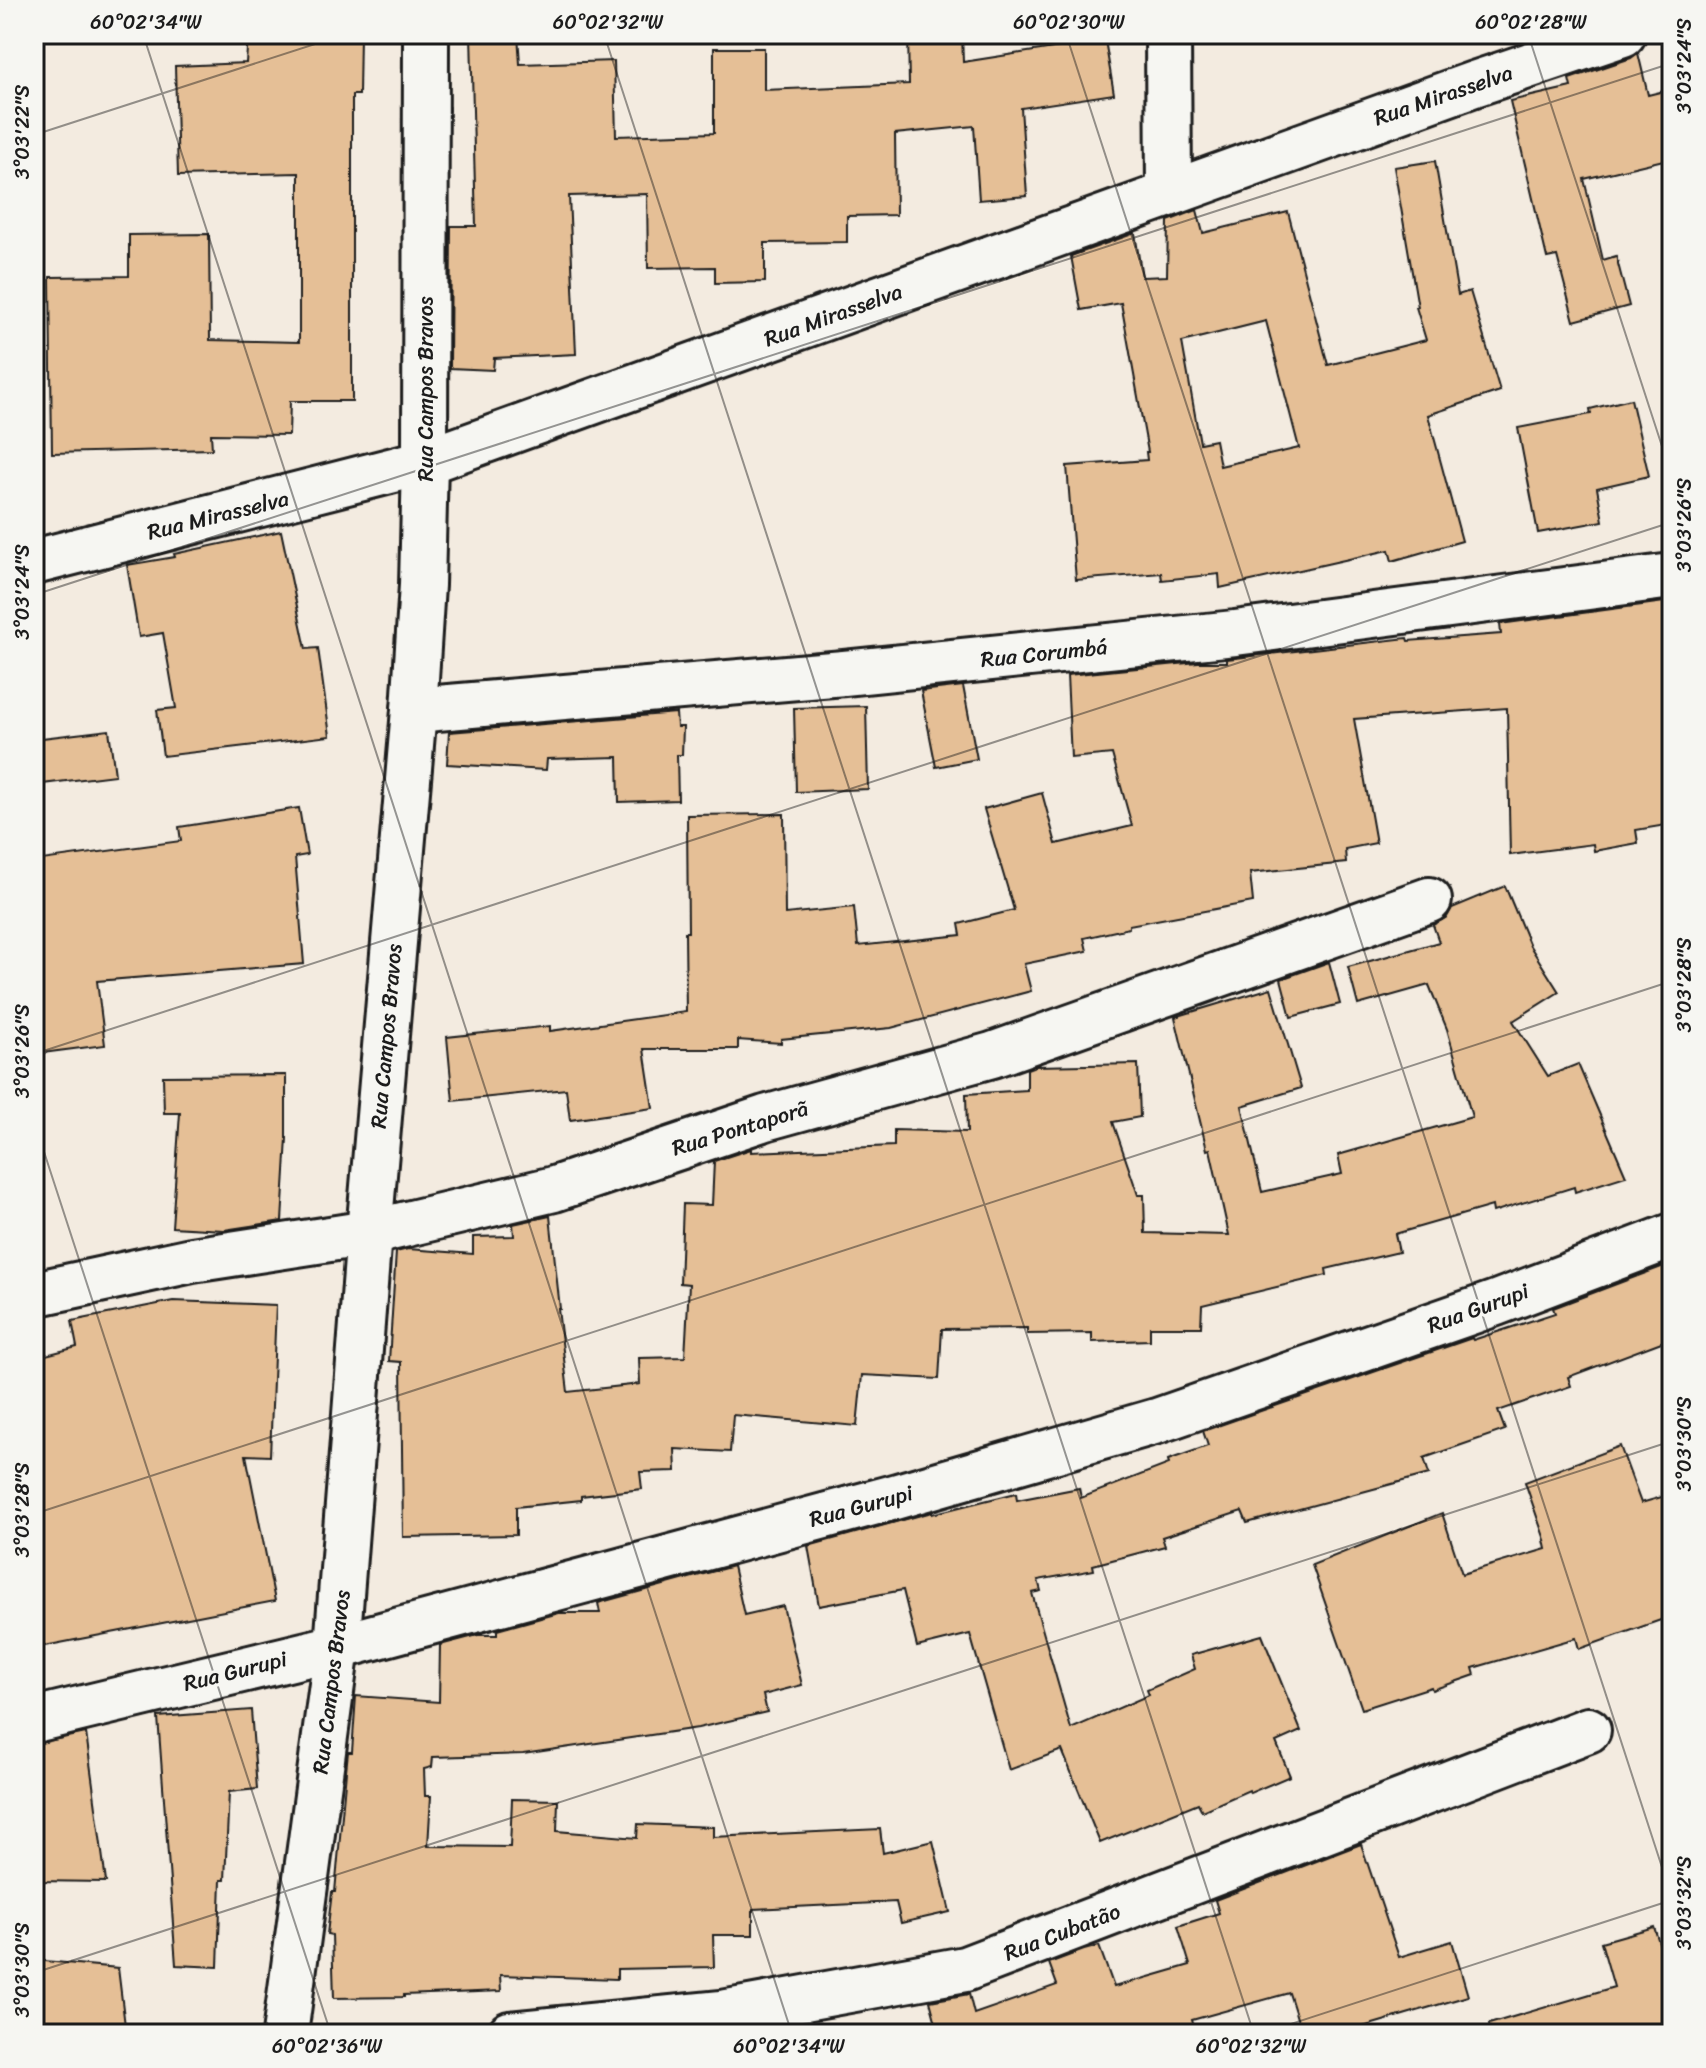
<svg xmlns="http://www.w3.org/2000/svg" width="1706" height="2068" font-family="Sriracha,sans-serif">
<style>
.building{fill:#e5bf96;stroke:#1c1c1c;stroke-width:2;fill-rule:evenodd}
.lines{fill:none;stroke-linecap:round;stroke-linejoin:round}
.minor-casing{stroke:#1c1c1c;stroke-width:50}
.minor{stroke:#f6f6f2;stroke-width:44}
.ticks{fill:none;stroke:#1c1c1c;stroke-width:2;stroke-opacity:0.45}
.labels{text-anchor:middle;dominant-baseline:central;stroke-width:6;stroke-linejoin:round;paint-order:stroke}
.street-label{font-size:22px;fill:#1c1c1c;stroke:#f6f6f2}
.neatline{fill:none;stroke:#1c1c1c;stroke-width:3}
.ticks-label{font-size:20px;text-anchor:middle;fill:#1c1c1c}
</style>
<rect width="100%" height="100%" fill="#f3ebe0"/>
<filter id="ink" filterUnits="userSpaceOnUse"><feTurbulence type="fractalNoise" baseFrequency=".0125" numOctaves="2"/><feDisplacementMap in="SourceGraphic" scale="16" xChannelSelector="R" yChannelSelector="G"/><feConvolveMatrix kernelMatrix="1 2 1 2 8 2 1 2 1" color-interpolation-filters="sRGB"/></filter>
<g filter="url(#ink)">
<g class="building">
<path d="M248,34H360L359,95H352V401H290L289,435L211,434L212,449L52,453L50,277L129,276V235L209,234L210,340L299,342V173L178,176L175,66L246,63Z"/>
<path d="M471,34H518L520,64L614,61L616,136L714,133V48H764V90L909,84L908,34H962L963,62L1105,40L1114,94L1021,108L1027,196L979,200L974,126L895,134L896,215L847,216V242L765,243V282L715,283V267L648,268L647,194L569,196L576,354L494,358L493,370L450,368L451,226H476Z"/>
<path d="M1638,53L1648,95L1672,89V158L1584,179L1603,260L1616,256L1629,306L1574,321L1557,256L1547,258L1510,101L1571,87L1569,79L1631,58Z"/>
<path d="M1435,161L1458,295L1470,291L1500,391L1428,415L1462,541L1392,561L1389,550L1220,588L1219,574L1162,580L1161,573L1076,580L1067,466L1147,460L1146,452H1148L1121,303L1081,310L1071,256L1135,233L1142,277L1167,276L1168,221L1197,210L1203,233L1288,212L1328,365L1426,340L1416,307H1418L1394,167ZM1266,321L1299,448L1220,466L1215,440L1200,443L1182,342Z"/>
<path d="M1631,399L1649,476L1597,488L1603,521L1538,533L1518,428L1591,414L1590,409Z"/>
<path d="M281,531L306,649L318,648L330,736L163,756L157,710L176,708L163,633L139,637L127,565L175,557L174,554Z"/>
<path d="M1672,601V824L1636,830L1638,843L1594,851L1593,844L1510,855L1507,708L1354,719L1376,843L1345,849L1346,863L1250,873L1253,902L1129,925V928L1084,938L1087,951L1024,964L1031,991L891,1028L781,1039V1043L738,1040V1049H644L653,1108L570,1120L566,1089L453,1101L447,1037L550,1026V1031L686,1012L685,932H688L687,815L784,814L785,914L854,907L858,946L961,935L959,924L1014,910L984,809L1042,793L1056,844L1132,826L1112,754L1071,758L1067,675L1198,662H1227V659L1407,638L1408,641L1501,634L1500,624Z"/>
<path d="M963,686L977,759L936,767L921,691Z"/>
<path d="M866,706L868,789L796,792L794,708Z"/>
<path d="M676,713L677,727H683L682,755H677L678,800L619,802L618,757L547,759L546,770L447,764L449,732Z"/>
<path d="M109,730L115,775L34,785V739Z"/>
<path d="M299,808L307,855L295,857L304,964L97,981L105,1045L34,1054V861L181,841L179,827Z"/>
<path d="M1505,886L1530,946L1559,992L1513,1021L1548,1076L1578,1064L1626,1176L1575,1192L1574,1187L1493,1212L1492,1206L1395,1234L1399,1252L1326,1269L1327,1275L1202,1305L1201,1327H1150V1340L1092,1342V1333L1027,1334V1328L942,1329L939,1379L862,1375L857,1426L733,1415L730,1452L675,1449L676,1471L640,1472L642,1489L581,1496V1500L516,1507V1535L403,1537L401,1362L389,1361L396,1252L408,1249L473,1254V1237L514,1236L513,1224L550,1216L560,1309H558L568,1392L640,1384L639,1358L685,1357L689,1284L680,1283L683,1204L712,1205L714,1161L751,1149V1152L894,1146V1130L967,1132L966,1094L1027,1090V1069L1035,1066L1138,1064L1140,1117L1113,1122L1138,1195H1144L1145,1233L1229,1235L1210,1149L1207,1150L1175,1017L1271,988L1301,1088L1242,1106L1262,1192L1342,1174L1338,1155L1472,1117L1447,1029L1429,985L1358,1005L1348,967L1439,942L1433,925L1447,917L1452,908Z"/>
<path d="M1329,962L1340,1004L1291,1017L1281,979Z"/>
<path d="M286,1075V1138H287L282,1221L224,1230L172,1227L180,1113H164L163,1076Z"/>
<path d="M1672,1263V1338L1568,1377L1571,1386L1498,1411L1505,1430L1424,1458L1429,1474L1247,1523L1242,1511L1162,1537L1165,1546L1093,1565L1094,1570L1038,1580L1041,1591L1032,1593L1071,1729L1149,1695L1147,1690L1195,1669L1191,1655L1262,1635L1301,1731L1276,1742L1290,1776L1250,1793L1249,1790L1202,1811L1198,1803L1100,1843L1062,1750L1009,1770L970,1634L917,1647L903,1590L819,1606L808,1546L932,1512V1514L1016,1493L1017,1500L1079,1488L1081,1498L1169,1464L1168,1460L1208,1446L1203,1431L1472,1338L1473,1340L1555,1313L1553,1308Z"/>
<path d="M173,1301L276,1305L270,1456L246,1455L275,1601L34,1648V1358L77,1347L72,1321Z"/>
<path d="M1620,1446L1641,1503L1672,1494V1616L1579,1649L1576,1638L1473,1668L1475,1675L1432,1690L1431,1687L1362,1709L1312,1565L1442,1513L1462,1574L1546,1549L1544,1540H1545L1525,1482Z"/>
<path d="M733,1566L744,1615L783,1606L802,1685L763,1695L767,1712L698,1728L523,1754L433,1757L432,1767L424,1769L425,1796H431L428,1846L510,1847L512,1799L558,1800L557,1831L637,1838L638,1824L713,1827V1837L880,1829L883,1853L933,1841L950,1912L901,1923L896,1902L753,1909V1935H713L714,1967L617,1969V1979L500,1975L501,1991L404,1995V1997L334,1998L332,1935L327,1934L332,1892H335L346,1771L348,1752H352L356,1696L439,1702L440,1645L478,1635H497V1630L559,1613H600L598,1603Z"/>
<path d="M251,1710L257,1789L229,1792L225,1880H221L218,1967L176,1965L158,1717Z"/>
<path d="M86,1733L106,1882L34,1881V1744Z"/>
<path d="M1361,1844L1399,1957L1452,1941L1468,1996L1339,2034H1302L1289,1993L1192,2020L1196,2034H934L933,2029L937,2027L930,2001L969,1994L974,2014L1057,1985L1049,1963L1084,1950L1099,1946L1114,1987L1190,1965L1178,1926L1219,1913L1215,1900Z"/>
<path d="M1654,1927L1666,1964L1672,1962V2034H1490L1489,2024L1614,1987L1601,1942Z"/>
<path d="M34,1960L118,1968L126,2034H34Z"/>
</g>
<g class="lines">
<g class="minor-casing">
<g id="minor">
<path d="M1168,34L1169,193"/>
<path d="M34,562L425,462L1474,84L1623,34"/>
<path d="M414,710L844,673L1235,633L1672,576"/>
<path d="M34,1294L192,1260L369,1233L554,1189L765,1118L992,1055L1429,900"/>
<path d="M34,1720L337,1647L891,1498L1157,1421L1496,1303L1672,1236"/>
<path d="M285,2034L337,1647L369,1233L414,710L422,585L425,462L426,34"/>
<path d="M510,2034L722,2013L965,1969L1588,1730"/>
</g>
</g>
<use href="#minor" class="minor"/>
</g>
</g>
<path class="ticks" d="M143,34L792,2034M604,34L1254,2034M1066,34L1672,1898M1528,34L1672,477M34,135L346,34M34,595L1672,63M34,1054L1672,522M34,1121L331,2034M34,1514L1672,981M34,1973L1672,1441M1260,2034L1672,1900"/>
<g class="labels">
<g class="street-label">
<text transform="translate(1443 95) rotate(-19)">Rua Mirasselva</text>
<text transform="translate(833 315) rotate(-20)">Rua Mirasselva</text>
<text transform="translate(425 389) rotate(-90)">Rua Campos Bravos</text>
<text transform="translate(218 515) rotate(-14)">Rua Mirasselva</text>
<text transform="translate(1044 653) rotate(-6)">Rua Corumbá</text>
<text transform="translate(386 1036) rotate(-85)">Rua Campos Bravos</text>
<text transform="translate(740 1128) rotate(-17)">Rua Pontaporã</text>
<text transform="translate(1478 1308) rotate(-20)">Rua Gurupi</text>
<text transform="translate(861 1506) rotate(-15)">Rua Gurupi</text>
<text transform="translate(235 1671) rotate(-14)">Rua Gurupi</text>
<text transform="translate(331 1682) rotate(-83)">Rua Campos Bravos</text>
<text transform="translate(1062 1932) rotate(-21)">Rua Cubatão</text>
</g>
</g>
<rect width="1706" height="2068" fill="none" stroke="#f6f6f2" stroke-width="88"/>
<rect x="44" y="44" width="1618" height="1980" class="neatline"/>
<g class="ticks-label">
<text x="146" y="29">60°02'34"W</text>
<text x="608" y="29">60°02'32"W</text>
<text x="1069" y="29">60°02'30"W</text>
<text x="1531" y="29">60°02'28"W</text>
<text transform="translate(1684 66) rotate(-90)" y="7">3°03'24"S</text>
<text transform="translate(22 132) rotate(-90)" y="7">3°03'22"S</text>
<text transform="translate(1684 525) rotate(-90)" y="7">3°03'26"S</text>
<text transform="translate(22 592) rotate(-90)" y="7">3°03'24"S</text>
<text transform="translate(1684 985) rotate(-90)" y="7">3°03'28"S</text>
<text transform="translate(22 1051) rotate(-90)" y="7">3°03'26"S</text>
<text transform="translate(1684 1444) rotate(-90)" y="7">3°03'30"S</text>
<text transform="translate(22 1510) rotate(-90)" y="7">3°03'28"S</text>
<text transform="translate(1684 1903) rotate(-90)" y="7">3°03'32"S</text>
<text transform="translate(22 1970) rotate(-90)" y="7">3°03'30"S</text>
<text x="327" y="2053">60°02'36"W</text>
<text x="789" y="2053">60°02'34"W</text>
<text x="1251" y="2053">60°02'32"W</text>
</g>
</svg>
